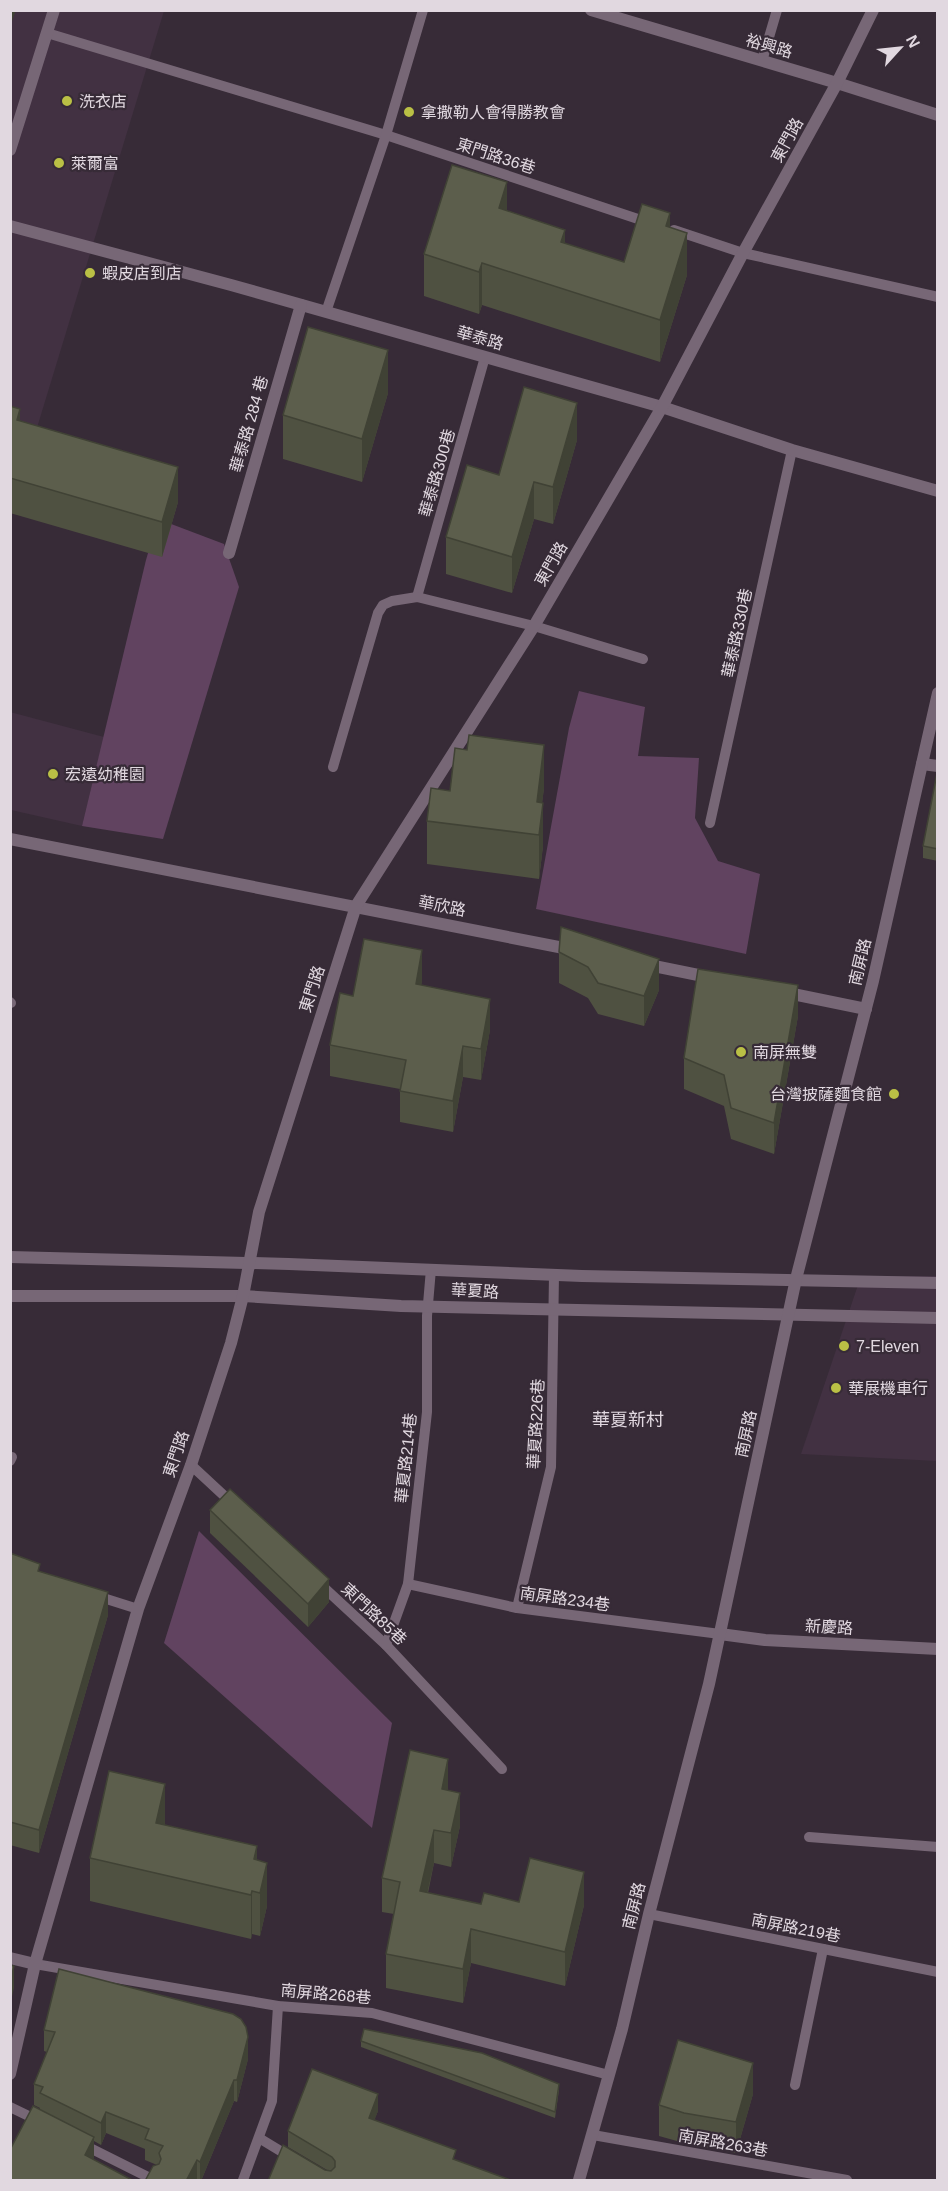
<svg xmlns="http://www.w3.org/2000/svg" width="948" height="2191" font-family="Arial,'Noto Sans TC',sans-serif">
<style>
.built{fill:#423142}
.green{fill:#614360}
.lines{fill:none;stroke-linecap:round;stroke-linejoin:round}
.lane{stroke:#776776;stroke-width:10}
.street{stroke:#776776;stroke-width:12}
.wall{fill:#4f5141}
.shaded-wall{fill:#404235}
.building{fill:#5c5e4c;stroke:#404235;stroke-width:1.5}
.poi-dot{fill:#bac045;stroke:#372b37;stroke-width:2}
.labels{text-anchor:middle;dominant-baseline:central;stroke-width:4.5;stroke-linejoin:round;paint-order:stroke}
.street-label{font-size:16px;fill:#e1d8e0;stroke:#372b37}
.poi-label{font-size:16px;fill:#e1d8e0;stroke:#372b37;text-anchor:start}
.neighbourhood-label{font-size:18px;fill:#e1d8e0;stroke:#372b37}
</style>
<rect width="100%" height="100%" fill="#372b37"/>
<g class="built">
<path d="M11,11H164L11,513Z"/>
<path d="M10,712L104,737L82,826L11,810Z"/>
<path d="M861,1276H937V1461L801,1454Z"/>
</g>
<g class="green">
<path d="M158,519L224,544L239,587L163,839L82,826L146,560Z"/>
<path d="M579,691L645,707L638,756L699,758L695,818L718,861L760,874L746,954L536,909L569,728Z"/>
<path d="M199,1531L392,1723L372,1828L164,1643Z"/>
</g>
<g class="lines">
<g class="lane">
<path d="M47,33L386,135L650,223"/>
<path d="M762,61L777,10"/>
<path d="M674,230L743,253L938,297"/>
<path d="M326,312L386,135L423,10"/>
<path d="M417,597L485,357"/>
<path d="M333,767L378,613L383,605L392,601L417,597L534,626L643,659"/>
<path d="M710,823L792,450"/>
<path d="M10,1002L11,1003"/>
<path d="M10,1461L12,1457"/>
<path d="M191,1465L233,1504"/>
<path d="M319,1583L386,1645L502,1769"/>
<path d="M408,1584L517,1608L720,1634"/>
<path d="M97,1596L138,1609"/>
<path d="M517,1608L551,1467L554,1275"/>
<path d="M386,1645L408,1584L427,1412V1316L431,1269"/>
<path d="M809,1837L938,1847"/>
<path d="M649,1914L938,1972"/>
<path d="M35,1964L278,2006L372,2013L609,2075"/>
<path d="M795,2085L823,1949"/>
<path d="M10,2107L39,2121"/>
<path d="M593,2135L847,2180"/>
<path d="M259,2138L292,2158"/>
<path d="M82,2144L154,2180"/>
<path d="M243,2180L272,2101L278,2006"/>
</g>
<g class="street">
<path d="M591,10L837,83L938,115"/>
<path d="M10,150L54,10"/>
<path d="M10,226L231,285L662,407L792,450L938,491"/>
<path d="M229,553L301,305"/>
<path d="M922,764L938,766"/>
<path d="M10,839L574,950"/>
<path d="M644,964L713,978"/>
<path d="M783,992L866,1009"/>
<path d="M10,1257L289,1264L582,1276L938,1283"/>
<path d="M10,1296H243L401,1306L938,1318"/>
<path d="M720,1634L765,1640L938,1649"/>
<path d="M10,1958L35,1964"/>
<path d="M10,2074L35,1964L138,1609L191,1465L231,1343L243,1296L259,1212L356,906L534,626L662,407L743,253L837,83L873,10"/>
<path d="M579,2180L622,2029L649,1914L709,1684L796,1279L873,981L938,693"/>
</g>
</g>
<g class="wall">
<path d="M507,211L565,244L624,262L670,227L687,275L660,362L482,305L479,314L424,296V254Z"/>
<path d="M388,393L362,482L283,459V415Z"/>
<path d="M10,406L20,421L178,502L162,557L10,513Z"/>
<path d="M577,440L553,524L534,519L512,593L446,574V537L499,475Z"/>
<path d="M937,773L938,861L923,858V846Z"/>
<path d="M544,788L542,803L543,846L539,879L427,864V821L450,791Z"/>
<path d="M559,952L659,990L644,1026L598,1014L588,998L559,983Z"/>
<path d="M422,981L421,985L490,1030L481,1080L463,1077L453,1132L400,1122V1089L330,1076V1045L353,996Z"/>
<path d="M798,1016L774,1154L731,1139L724,1106L684,1089V1058Z"/>
<path d="M210,1510L329,1602L308,1627L210,1533Z"/>
<path d="M10,1553L108,1615L39,1853L10,1845Z"/>
<path d="M448,1790L460,1826L451,1867L434,1863L428,1893L481,1904L519,1902L584,1905L565,1986L471,1963L463,2003L386,1988V1954L394,1914L382,1912V1878Z"/>
<path d="M90,1858L257,1860L267,1906L260,1936L252,1934L251,1939L90,1901Z"/>
<path d="M44,2030L248,2059L237,2102L234,2101L201,2181H145L157,2165L145,2160V2149L106,2133L101,2145L94,2141L93,2160L10,2181L40,2109V2108L34,2105V2084L47,2052L44,2051Z"/>
<path d="M361,2041L559,2090L555,2118L361,2047Z"/>
<path d="M753,2094L736,2153L684,2143L659,2136V2105Z"/>
<path d="M378,2111L374,2120L456,2160L513,2181L325,2170H327L288,2147V2131Z"/>
</g>
<g class="shaded-wall">
<path d="M10,10H16L10,27Z"/>
<path d="M507,182V224L499,208Z"/>
<path d="M670,213V254L666,226Z"/>
<path d="M565,230V271L561,242Z"/>
<path d="M687,233V275L660,362V320Z"/>
<path d="M482,263V305L479,314V272Z"/>
<path d="M388,350V393L362,482V439Z"/>
<path d="M577,403V440L553,524V487Z"/>
<path d="M20,409V444L17,420Z"/>
<path d="M178,467V502L162,557V522Z"/>
<path d="M534,482V519L512,593V557Z"/>
<path d="M544,745V788L538,835L537,802Z"/>
<path d="M543,803V846L539,879V835Z"/>
<path d="M422,950V981L416,1015V984Z"/>
<path d="M659,959V990L644,1026V996Z"/>
<path d="M798,985V1016L774,1154V1123Z"/>
<path d="M490,999V1030L481,1080V1049Z"/>
<path d="M463,1046V1077L453,1132V1101Z"/>
<path d="M329,1579V1602L308,1627V1604Z"/>
<path d="M108,1592V1615L39,1853V1830Z"/>
<path d="M448,1759V1792L442,1789Z"/>
<path d="M165,1784V1828L156,1823Z"/>
<path d="M460,1793V1826L451,1867V1833Z"/>
<path d="M434,1830V1863L420,1925V1891Z"/>
<path d="M257,1846V1889L254,1859Z"/>
<path d="M267,1863V1906L260,1936V1893Z"/>
<path d="M584,1872V1905L565,1986V1952Z"/>
<path d="M252,1891V1934L251,1939V1895Z"/>
<path d="M471,1929V1963L463,2003V1969Z"/>
<path d="M14,1966V1988L10,2005V1983Z"/>
<path d="M248,2037V2059L237,2102V2080Z"/>
<path d="M753,2063V2094L736,2153V2122Z"/>
<path d="M234,2080V2101L201,2181H200V2162Z"/>
<path d="M378,2094V2111L369,2135V2118Z"/>
<path d="M106,2112V2133L101,2145V2123Z"/>
<path d="M94,2137V2158L85,2177V2155Z"/>
<path d="M197,2160V2181H186Z"/>
</g>
<g class="building">
<path d="M452,165L507,182L499,208L565,230L561,242L624,262L642,204L670,213L666,226L687,233L660,320L482,263L479,272L424,254Z"/>
<path d="M308,327L388,350L362,439L283,415Z"/>
<path d="M524,387L577,403L553,487L534,482L512,557L446,537L467,465L499,475Z"/>
<path d="M10,406L20,409L17,420L178,467L162,522L10,478Z"/>
<path d="M469,735L544,745L537,802L543,803L539,835L427,821L431,788L450,791L455,748L467,750Z"/>
<path d="M937,773H938V849L923,846Z"/>
<path d="M561,927L659,959L644,996L598,983L588,967L559,952Z"/>
<path d="M364,939L422,950L416,984L490,999L481,1049L463,1046L453,1101L400,1091L406,1060L330,1045L340,993L353,996Z"/>
<path d="M698,969L798,985L774,1123L731,1108L724,1075L684,1058Z"/>
<path d="M230,1489L329,1579L308,1604L210,1510Z"/>
<path d="M10,1553L40,1564L38,1571L108,1592L39,1830L10,1822Z"/>
<path d="M410,1750L448,1759L442,1789L460,1793L451,1833L434,1830L420,1891L481,1904L484,1893L519,1902L530,1858L584,1872L565,1952L471,1929L463,1969L386,1954L400,1882L382,1878Z"/>
<path d="M109,1771L165,1784L156,1823L257,1846L254,1859L267,1863L260,1893L252,1891L251,1895L90,1858Z"/>
<path d="M10,1965L14,1966L10,1983Z"/>
<path d="M59,1969L233,2014L241,2019L246,2027L248,2037L237,2080H234L200,2162L197,2160L186,2181H145L153,2166L159,2164L161,2159L159,2153L163,2146L145,2139L149,2129L106,2112L101,2123L40,2093L43,2087L34,2084L55,2032L44,2030Z"/>
<path d="M364,2029L482,2053L559,2084L555,2112L361,2041Z"/>
<path d="M678,2040L753,2063L736,2122L684,2113L659,2105Z"/>
<path d="M312,2069L378,2094L369,2118L456,2150L453,2159L513,2181H268L283,2145L325,2170L331,2171L335,2167V2161L332,2157L288,2131Z"/>
<path d="M33,2106L94,2137L85,2155L134,2181H10V2150Z"/>
</g>
<g class="poi-dot">
<circle cx="67" cy="101" r="6"/>
<circle cx="409" cy="112" r="6"/>
<circle cx="59" cy="163" r="6"/>
<circle cx="90" cy="273" r="6"/>
<circle cx="53" cy="774" r="6"/>
<circle cx="741" cy="1052" r="6"/>
<circle cx="894" cy="1094" r="6"/>
<circle cx="844" cy="1346" r="6"/>
<circle cx="836" cy="1388" r="6"/>
</g>
<g class="labels">
<g class="street-label">
<text transform="translate(769 46) rotate(16)">裕興路</text>
<text transform="translate(787 140) rotate(-61)">東門路</text>
<text transform="translate(496 156) rotate(18)">東門路36巷</text>
<text transform="translate(480 338) rotate(16)">華泰路</text>
<text transform="translate(249 424) rotate(-74)">華泰路 284 巷</text>
<text transform="translate(437 473) rotate(-74)">華泰路300巷</text>
<text transform="translate(551 564) rotate(-60)">東門路</text>
<text transform="translate(737 633) rotate(-78)">華泰路330巷</text>
<text transform="translate(442 906) rotate(11)">華欣路</text>
<text transform="translate(860 962) rotate(-77)">南屏路</text>
<text transform="translate(312 989) rotate(-72)">東門路</text>
<text transform="translate(475 1291) rotate(3)">華夏路</text>
<text transform="translate(536 1424) rotate(-87)">華夏路226巷</text>
<text transform="translate(746 1434) rotate(-78)">南屏路</text>
<text transform="translate(176 1454) rotate(-71)">東門路</text>
<text transform="translate(406 1458) rotate(-84)">華夏路214巷</text>
<text transform="translate(565 1599) rotate(8)">南屏路234巷</text>
<text transform="translate(374 1614) rotate(43)">東門路85巷</text>
<text transform="translate(829 1627) rotate(3)">新慶路</text>
<text transform="translate(634 1906) rotate(-76)">南屏路</text>
<text transform="translate(796 1928) rotate(11)">南屏路219巷</text>
<text transform="translate(326 1994) rotate(5)">南屏路268巷</text>
<text transform="translate(723 2143) rotate(10)">南屏路263巷</text>
</g>
<g class="poi-label">
<text x="79" y="101">洗衣店</text>
<text x="421" y="112">拿撒勒人會得勝教會</text>
<text x="71" y="163">萊爾富</text>
<text x="102" y="273">蝦皮店到店</text>
<text x="65" y="774">宏遠幼稚園</text>
<text x="753" y="1052">南屏無雙</text>
<text x="882" y="1094" text-anchor="end">台灣披薩麵食館</text>
<text x="856" y="1346">7-Eleven</text>
<text x="848" y="1388">華展機車行</text>
</g>
<g class="neighbourhood-label">
<text x="628" y="1420">華夏新村</text>
</g>
</g>
<rect width="948" height="2191" fill="none" stroke="#e1d8e0" stroke-width="24"/>
<g transform="translate(900 48) rotate(63)" stroke="#372b37" stroke-width="4.5" paint-order="stroke">
<path d="M0-4.5L10 22L0 15L-10 22Z" fill="#e1d8e0"/>
<text y="-9" font-size="16" font-weight="bold" text-anchor="middle" fill="#e1d8e0">N</text>
</g>
</svg>
